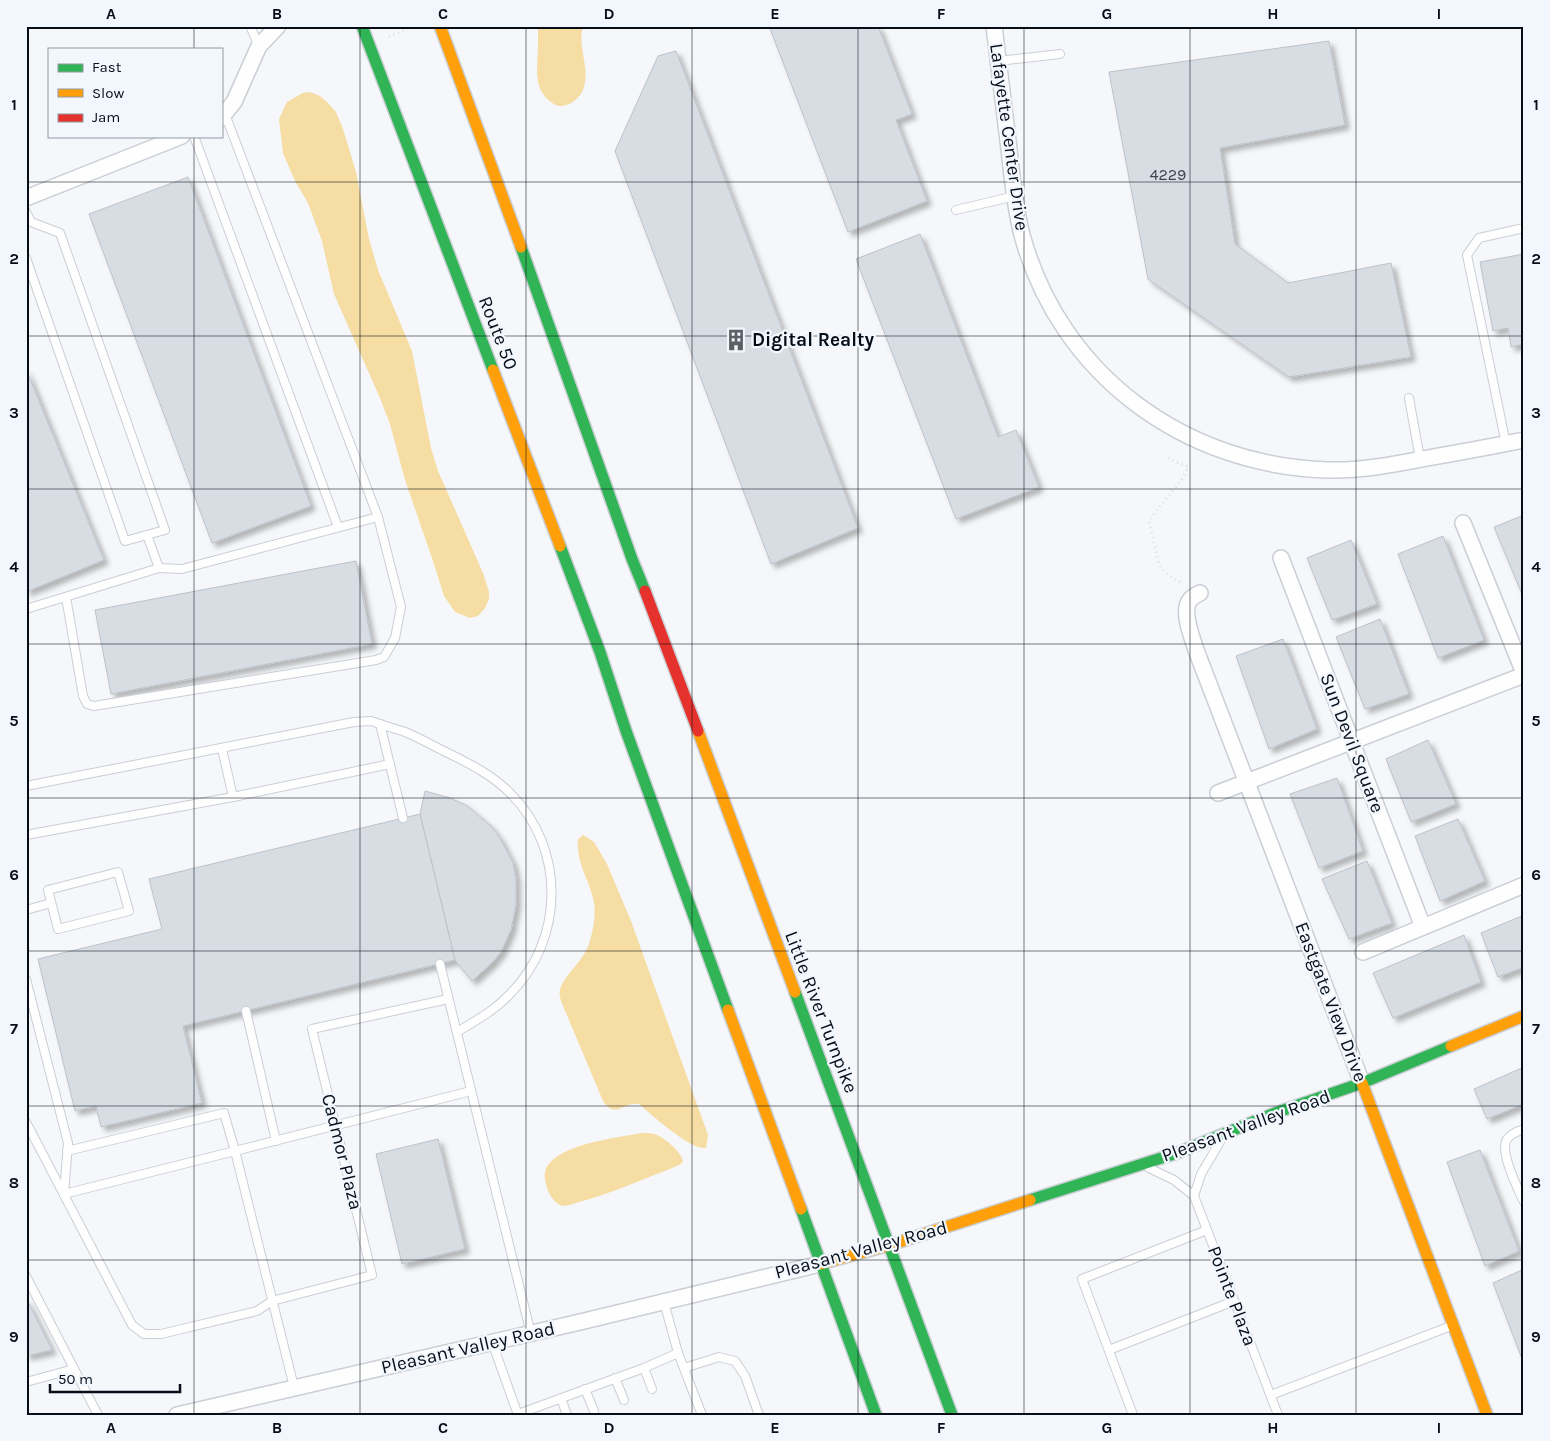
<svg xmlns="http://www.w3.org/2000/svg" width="1550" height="1441" font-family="Karla,sans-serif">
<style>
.water{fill:#f6dda3}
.building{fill:#d8dde4;stroke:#bdc2c9;filter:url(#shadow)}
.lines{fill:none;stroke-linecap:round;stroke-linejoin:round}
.lane-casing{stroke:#cacfd5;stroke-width:10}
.street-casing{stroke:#cacfd5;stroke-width:18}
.fast-casing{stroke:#cacfd5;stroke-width:14}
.slow-casing{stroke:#cacfd5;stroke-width:14}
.jam-casing{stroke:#cacfd5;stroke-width:14}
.path{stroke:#dfdfe0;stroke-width:3;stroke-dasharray:1 4;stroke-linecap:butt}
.lane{stroke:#fefefe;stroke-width:8}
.street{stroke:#fefefe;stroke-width:15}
.fast{stroke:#30b455;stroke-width:11}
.slow{stroke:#ff9f0a;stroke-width:11}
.jam{stroke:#e5322d;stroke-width:11}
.grid{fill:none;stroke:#080e18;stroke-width:1;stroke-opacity:0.55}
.labels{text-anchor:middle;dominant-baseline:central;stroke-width:4.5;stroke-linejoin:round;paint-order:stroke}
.number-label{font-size:16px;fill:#3e444d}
.street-label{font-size:19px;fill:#080e18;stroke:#f2f7fd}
.poi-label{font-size:19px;font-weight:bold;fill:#080e18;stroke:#f2f7fd;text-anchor:start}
.neatline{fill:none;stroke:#080e18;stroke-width:2}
.grid-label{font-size:16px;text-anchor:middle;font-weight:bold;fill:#080e18}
</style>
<defs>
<filter id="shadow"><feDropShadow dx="4.5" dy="4.5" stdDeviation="2.5" flood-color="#0004"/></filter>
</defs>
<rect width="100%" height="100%" fill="#f5f7fa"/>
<g class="water">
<path d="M538,26H583C577,46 590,67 584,87C582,95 574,103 566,105C560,107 556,106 551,102C532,88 538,66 538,46C538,39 538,33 538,26Z"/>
<path d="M310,92L320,96L327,102L336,112L343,129L356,172L369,239L378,270L412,351L431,448L438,471L483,573L489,592V599L485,608L478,616L470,618L455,612L444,596L433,561L405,480L390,424L380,398L334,294L322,241L308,203L295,181L283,153L279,119L287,102L303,93Z"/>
<path d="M583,835L594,842L607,864L631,921L708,1135L706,1148C690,1150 652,1115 639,1104C623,1101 616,1120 603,1101L561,1001C560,997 559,994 560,990C563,976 583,962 589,944C593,931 597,912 593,898C588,877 576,863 578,839Z"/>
<path d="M641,1133C646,1133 652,1133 657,1135C666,1139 681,1152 683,1161L681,1164L670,1169C640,1180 610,1194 579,1202C575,1203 569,1206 564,1206C557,1206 551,1197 548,1191C546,1184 543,1175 546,1169C557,1144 617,1138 641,1133Z"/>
</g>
<g class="building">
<path d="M769,26H878L912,114L896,120L927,201L848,232Z"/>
<path d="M1329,41L1345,125L1220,148L1235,244L1288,283L1391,263L1411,357L1289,377L1148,279L1109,72Z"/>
<path d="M676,51L858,528L771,564L615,151L658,56Z"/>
<path d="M188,177L311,506L212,543L89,214Z"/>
<path d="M920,234L998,437L1016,430L1039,487L956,519L856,259Z"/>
<path d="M1524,254V344L1511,347L1508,328L1493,331L1480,262Z"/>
<path d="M26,369L104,560L26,592Z"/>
<path d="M1524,515V599L1494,527Z"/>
<path d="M1443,536L1484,640L1438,658L1398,554Z"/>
<path d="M1351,540L1377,604L1332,620L1307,558Z"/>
<path d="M356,561L372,644L111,694L95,610Z"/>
<path d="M1380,619L1409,694L1365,709L1336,637Z"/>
<path d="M1283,639L1317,729L1269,749L1236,656Z"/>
<path d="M1428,740L1456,804L1411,822L1386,759Z"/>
<path d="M1337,778L1363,851L1319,868L1290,794Z"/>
<path d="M425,791L450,798L466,805L478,815L491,826L500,838L513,863L516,878V905L511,930L501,952L493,962L472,981L455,960L420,814Z"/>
<path d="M420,814L455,960L183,1026L202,1103L101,1127L96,1106L75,1111L38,959L162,929L149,879Z"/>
<path d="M1458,819L1485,881L1440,901L1415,836Z"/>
<path d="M1367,861L1392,923L1349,939L1322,879Z"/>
<path d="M1524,915V967L1498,977L1481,933Z"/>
<path d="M1464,935L1481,982L1393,1018L1373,973Z"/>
<path d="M1524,1067V1104L1487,1119L1474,1089Z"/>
<path d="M438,1139L465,1249L402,1264L376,1154Z"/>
<path d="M1480,1150L1519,1251L1485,1266L1447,1162Z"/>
<path d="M1524,1269V1364L1493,1283Z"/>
<path d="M26,1298L52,1350L26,1356Z"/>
</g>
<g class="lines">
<g class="lane-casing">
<g id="lane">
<path d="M250,26L259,46"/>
<path d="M998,61L1060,54"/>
<path d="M194,136L338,527"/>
<path d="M956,210L1015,196"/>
<path d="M26,212L31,222L60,233L165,530L125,541L26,258"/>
<path d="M1409,398L1420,459"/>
<path d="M1506,444L1467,255L1479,238L1524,228"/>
<path d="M159,568L182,569L378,517L225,114"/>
<path d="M66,597L83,696L87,704L94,706L376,660L384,657L395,638L401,607L378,517"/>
<path d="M26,609L159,568L147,535"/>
<path d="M222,749L233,797"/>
<path d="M26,786L354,722L371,721L380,724"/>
<path d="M403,818L380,724C388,727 397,729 405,732C420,738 435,747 450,754C472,765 492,775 510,793C566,848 565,940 509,995C494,1011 475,1021 457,1032"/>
<path d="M26,835L233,797L390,764"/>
<path d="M118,872L129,911L58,929L48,890Z"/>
<path d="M26,910L51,903"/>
<path d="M440,964L531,1334"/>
<path d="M26,979L68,1143L64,1194L235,1151L224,1113L67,1151"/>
<path d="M246,1011L276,1141"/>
<path d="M26,1122L132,1325L144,1334H161L257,1311L272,1301L372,1275L312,1029L448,999"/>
<path d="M1524,1129C1518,1131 1511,1134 1507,1139C1499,1152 1518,1189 1524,1202"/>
<path d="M1149,1168L1174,1180L1194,1196L1278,1415"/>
<path d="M1194,1196L1201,1174L1220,1142"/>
<path d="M26,1276L98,1415"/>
<path d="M664,1302L678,1353L702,1415"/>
<path d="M492,1342L518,1415"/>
<path d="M1109,1350L1234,1301"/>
<path d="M644,1368L652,1389"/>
<path d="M684,1368L719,1357L735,1361L745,1376L759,1415"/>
<path d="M615,1378L624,1400"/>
<path d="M26,1382L74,1369"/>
<path d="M294,1387L235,1151L471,1091"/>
<path d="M585,1389L594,1411"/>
<path d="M1271,1395L1451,1326"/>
<path d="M561,1398L567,1415"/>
<path d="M518,1414L644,1368L678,1353"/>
<path d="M1133,1415L1082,1279L1207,1230"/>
</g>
</g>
<g class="street-casing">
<g id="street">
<path d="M994,26C999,67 1004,108 1009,149C1012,178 1015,208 1022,235C1060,375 1185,466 1328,470C1359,471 1391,465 1422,459C1456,453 1490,447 1524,440"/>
<path d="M221,118L234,102L259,46L278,26"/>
<path d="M26,198L182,136"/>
<path d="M1463,523L1524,673"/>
<path d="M1281,558L1423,927"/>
<path d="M1200,593C1196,595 1192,597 1190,600C1181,611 1192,637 1196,650L1362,1083"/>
<path d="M1218,793L1524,675"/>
<path d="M1363,952L1524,885"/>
<path d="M177,1415L580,1322L820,1264"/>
</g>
</g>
<g class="fast-casing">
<g id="fast">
<path d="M362,26L493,370"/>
<path d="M521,247L632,559L645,591"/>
<path d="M560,546L600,652L626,731L728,1010"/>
<path d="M795,992L952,1415"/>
<path d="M1030,1200L1177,1153L1275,1113L1362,1083L1451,1046"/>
<path d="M801,1209L876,1415"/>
</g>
</g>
<g class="slow-casing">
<g id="slow">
<path d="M440,26L521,247"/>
<path d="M493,370L560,546"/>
<path d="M698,731L795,992"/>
<path d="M728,1010L801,1209"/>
<path d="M1451,1046L1524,1016"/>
<path d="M1362,1083L1487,1415"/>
<path d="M820,1264L890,1245L1030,1200"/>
</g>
</g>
<g class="jam-casing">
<path id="jam" d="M645,591L698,731"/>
</g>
<g class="path">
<path d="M389,37L405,30"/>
<path d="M1168,458L1188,467C1180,488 1160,502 1149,522L1159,564C1165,574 1173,579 1184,584"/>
</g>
<use href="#lane" class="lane"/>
<use href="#street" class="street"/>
<use href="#fast" class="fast"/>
<use href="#slow" class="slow"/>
<use href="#jam" class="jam"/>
</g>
<path class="grid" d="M194,26V49M360,26V1415M526,26V1415M692,26V1415M858,26V1415M1024,26V1415M1190,26V1415M1356,26V1415M194,136V1415M26,182H1524M26,336H1524M26,489H1524M26,644H1524M26,798H1524M26,951H1524M26,1106H1524M26,1260H1524"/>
<defs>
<g id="building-bare" transform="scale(1.725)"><path d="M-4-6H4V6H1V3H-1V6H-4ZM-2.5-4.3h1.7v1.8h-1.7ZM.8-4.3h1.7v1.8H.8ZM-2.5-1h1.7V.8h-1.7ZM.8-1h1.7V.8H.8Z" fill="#5b6067" stroke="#f2f7fd" stroke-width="2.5" paint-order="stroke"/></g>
</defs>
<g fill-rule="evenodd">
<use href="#building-bare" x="736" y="340"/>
</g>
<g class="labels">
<g class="number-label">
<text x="1168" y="174">4229</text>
</g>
<g class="street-label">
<text transform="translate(1009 137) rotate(82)">Lafayette Center Drive</text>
<text transform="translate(498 333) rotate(69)">Route 50</text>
<text transform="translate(1352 743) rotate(69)">Sun Devil Square</text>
<text transform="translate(1331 1002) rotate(69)">Eastgate View Drive</text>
<text transform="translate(821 1012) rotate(69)">Little River Turnpike</text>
<text transform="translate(1246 1126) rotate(-20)">Pleasant Valley Road</text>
<text transform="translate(342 1152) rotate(76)">Cadmor Plaza</text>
<text transform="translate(861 1250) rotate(-15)">Pleasant Valley Road</text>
<text transform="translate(1232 1296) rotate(69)">Pointe Plaza</text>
<text transform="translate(468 1348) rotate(-13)">Pleasant Valley Road</text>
</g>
<g class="poi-label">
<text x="752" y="340">Digital Realty</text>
</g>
</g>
<rect width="1550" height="1441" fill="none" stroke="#f2f7fd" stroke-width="55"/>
<rect x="48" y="48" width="175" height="90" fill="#f2f7fd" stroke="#949aa1"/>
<rect x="58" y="64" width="25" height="8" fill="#30b455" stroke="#949aa1"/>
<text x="92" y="72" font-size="15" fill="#080e18">Fast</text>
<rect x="58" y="89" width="25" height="8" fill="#ff9f0a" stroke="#949aa1"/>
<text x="92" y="98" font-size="15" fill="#080e18">Slow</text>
<rect x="58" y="114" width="25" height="8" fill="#e5322d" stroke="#949aa1"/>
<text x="92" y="122" font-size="15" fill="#080e18">Jam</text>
<path d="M50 1384v8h130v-8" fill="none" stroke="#080e18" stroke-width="2.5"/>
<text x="58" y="1384" font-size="15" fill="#080e18" stroke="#f2f7fd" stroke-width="4" paint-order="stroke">50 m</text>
<rect x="28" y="28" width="1494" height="1386" class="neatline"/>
<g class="grid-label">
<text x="111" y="19">A</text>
<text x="277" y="19">B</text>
<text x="443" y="19">C</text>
<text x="609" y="19">D</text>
<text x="775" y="19">E</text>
<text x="941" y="19">F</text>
<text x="1107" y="19">G</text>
<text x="1273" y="19">H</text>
<text x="1439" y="19">I</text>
<text x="14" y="110">1</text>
<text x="1536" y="110">1</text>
<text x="14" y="264">2</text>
<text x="1536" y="264">2</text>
<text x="14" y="418">3</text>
<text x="1536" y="418">3</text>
<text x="14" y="572">4</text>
<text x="1536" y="572">4</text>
<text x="14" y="726">5</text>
<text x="1536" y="726">5</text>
<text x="14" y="880">6</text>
<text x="1536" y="880">6</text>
<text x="14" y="1034">7</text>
<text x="1536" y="1034">7</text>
<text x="14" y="1188">8</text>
<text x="1536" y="1188">8</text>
<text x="14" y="1342">9</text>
<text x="1536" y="1342">9</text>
<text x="111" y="1433">A</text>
<text x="277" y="1433">B</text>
<text x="443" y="1433">C</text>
<text x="609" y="1433">D</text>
<text x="775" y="1433">E</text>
<text x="941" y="1433">F</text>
<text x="1107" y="1433">G</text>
<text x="1273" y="1433">H</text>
<text x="1439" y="1433">I</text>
</g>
</svg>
